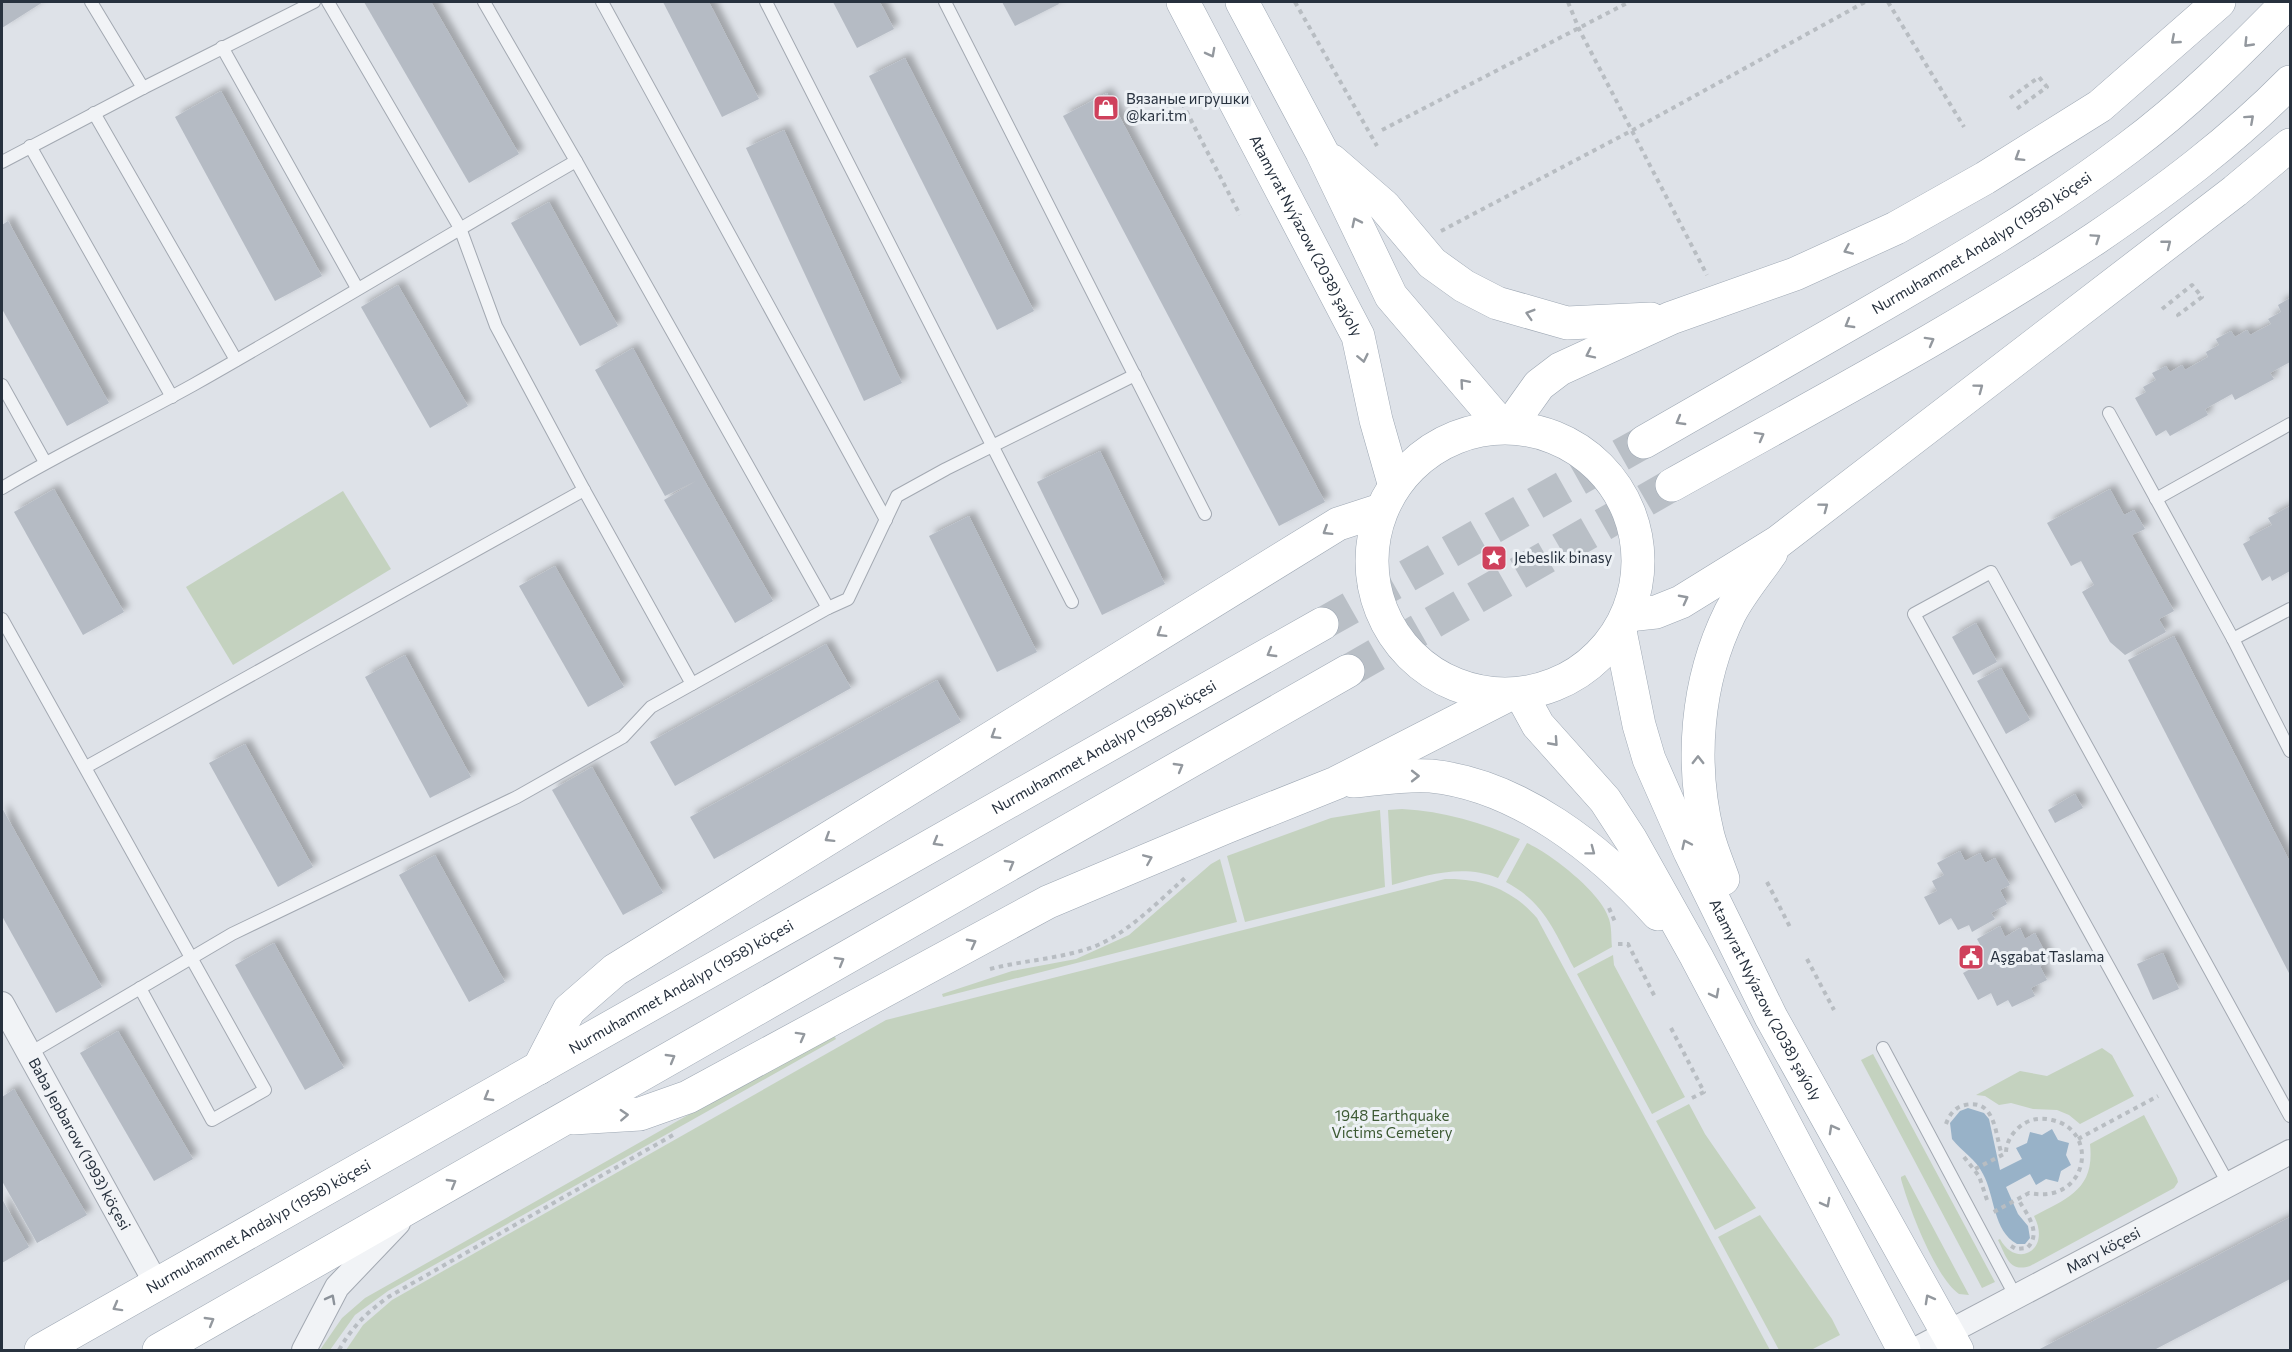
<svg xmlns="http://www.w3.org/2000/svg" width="2292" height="1352" font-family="Commissioner,sans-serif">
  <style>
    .green { fill: #c4d2bf }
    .water { fill: #98b2c8 }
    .building { fill: #b5bbc4; filter: url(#shadow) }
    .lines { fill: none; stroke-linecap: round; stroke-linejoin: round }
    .primary-tunnel { stroke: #b9bfc6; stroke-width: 33; stroke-dasharray: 33 16; stroke-linecap: butt }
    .service-casing { stroke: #a3a9b2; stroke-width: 14 }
    .minor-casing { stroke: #a3a9b2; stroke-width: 26 }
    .primary-casing { stroke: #9da7b3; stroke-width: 34 }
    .path { stroke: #b8bdc2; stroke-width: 4; stroke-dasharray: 4.5 4.5; stroke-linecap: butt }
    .service { stroke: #f1f3f6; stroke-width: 12 }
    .minor { stroke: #f1f3f6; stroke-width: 24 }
    .primary { stroke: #fff; stroke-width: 33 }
    .oneway { stroke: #93989e }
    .oneway2 { stroke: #8c929a }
    .labels { text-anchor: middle; stroke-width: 6; stroke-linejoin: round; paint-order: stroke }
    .poi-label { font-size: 15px; fill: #27313e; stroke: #edf1f5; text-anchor: start }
    .street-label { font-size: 15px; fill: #27313e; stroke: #edf1f5 }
    .park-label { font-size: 15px; fill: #3d5a34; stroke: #edf1f5 }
  </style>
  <defs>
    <filter id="shadow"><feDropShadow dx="5.5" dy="-5.5" stdDeviation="3" flood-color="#0004"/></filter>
  </defs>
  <rect width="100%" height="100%" fill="#dee2e8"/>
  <g class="green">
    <path d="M343,491L391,569L233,665L186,587Z"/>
    <path d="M1402,809C1444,811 1482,823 1520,839L1498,878C1462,864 1428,875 1392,885L1388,810Z"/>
    <path d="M1380,810L1385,887L1245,922L1227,856L1331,818Z"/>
    <path d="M1527,843C1551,854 1602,893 1609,919C1612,928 1611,939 1612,947L1574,968C1554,931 1545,903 1506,882Z"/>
    <path d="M1220,859L1237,922L943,997L942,994L1012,971L1076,959L1129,935L1211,864Z"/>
    <path d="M1445,879C1482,878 1513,890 1537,918L1770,1350H346L363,1325L392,1300L886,1020Z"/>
    <path d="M1613,955L1614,965L1685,1097L1652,1114L1577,974Z"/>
    <path d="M833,1033L836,1039L388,1291L355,1315L330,1350H320L342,1318L365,1298Z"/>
    <path d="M2102,1048L2112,1055L2134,1096L2080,1124L2069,1115L2057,1110L2033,1109L2011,1103L1999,1105L1985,1096L1976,1095L2020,1071L2047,1076Z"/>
    <path d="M1873,1054L1995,1282L1982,1288L1861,1060Z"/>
    <path d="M1689,1104L1705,1134L1756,1208L1715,1230L1656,1121Z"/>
    <path d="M2144,1115L2177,1178L2178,1182L2174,1188L2030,1266C2009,1273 2006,1256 1998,1240L2000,1239C2016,1269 2052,1251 2034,1216C2068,1198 2095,1189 2090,1144Z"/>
    <path d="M1905,1175L1969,1295L1959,1294C1935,1277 1909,1208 1901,1179V1177Z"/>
    <path d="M1760,1215L1832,1319L1840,1335L1811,1350H1779L1718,1237Z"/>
  </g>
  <path class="water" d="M1968,1108L1984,1113L1989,1119L2000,1170L2022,1159L2016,1148L2027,1143L2030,1132L2042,1135L2052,1129L2058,1140L2069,1143L2066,1155L2071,1165L2061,1171L2058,1182L2046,1179L2036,1185L2030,1174L2006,1187L2018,1214L2028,1226L2030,1238L2025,1244H2017C1993,1231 1995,1196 1983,1174C1976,1159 1962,1152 1952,1139L1950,1123L1960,1111Z"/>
  <g class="building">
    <path d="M2,2H43L2,28Z"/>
    <path d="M364,2H431L519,154L469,183Z"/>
    <path d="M663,2H709L759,99L722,117Z"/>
    <path d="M833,2H880L894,29L857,48Z"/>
    <path d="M1002,2H1058L1059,4L1015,26Z"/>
    <path d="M905,58L1034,311L997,330L869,76Z"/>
    <path d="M221,91L322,276L275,301L175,117Z"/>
    <path d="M1107,93L1325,502L1279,526L1063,116Z"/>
    <path d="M784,130L902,383L864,401L746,148Z"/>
    <path d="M549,202L618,326L580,346L511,223Z"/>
    <path d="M8,221L109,403L67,426L2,309V225Z"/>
    <path d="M398,285L468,406L430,428L361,307Z"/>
    <path d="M2290,298V362L2270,373L2274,379L2235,400L2232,394L2205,409L2208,415L2170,436L2166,430L2156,436L2135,398L2146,392L2143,387L2156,380L2152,373L2166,366L2170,372L2182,365L2185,370L2208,357L2206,352L2219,345L2216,339L2231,331L2235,337L2247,330L2250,335L2271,324L2268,319L2281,312L2278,305Z"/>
    <path d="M633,348L703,478L773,601L735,623L664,500L696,481L665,496L595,370Z"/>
    <path d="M1100,451L1165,584L1102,615L1037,482Z"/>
    <path d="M54,489L124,612L83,635L14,512Z"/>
    <path d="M2110,489L2124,515L2134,510L2145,529L2132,535L2174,611L2159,619L2166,632L2125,655L2110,642L2082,592L2094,585L2081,561L2071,566L2047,523Z"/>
    <path d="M2290,506V571L2272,581L2270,576L2262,581L2243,544L2250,540L2249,537L2272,525L2268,518Z"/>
    <path d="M969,516L1037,652L997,672L929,536Z"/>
    <path d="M555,566L624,687L588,707L519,586Z"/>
    <path d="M1976,623L1997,662L1973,675L1952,637Z"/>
    <path d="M2174,636L2290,862V975L2128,660Z"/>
    <path d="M826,644L851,688L675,786L650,742Z"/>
    <path d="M405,655L471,777L430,798L365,677Z"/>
    <path d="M2001,668L2030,720L2006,734L1977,681Z"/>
    <path d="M937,680L961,722L714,859L690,817Z"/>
    <path d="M245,744L313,867L278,887L209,763Z"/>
    <path d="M592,767L663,893L623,915L552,790Z"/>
    <path d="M2075,794L2083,808L2055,823L2048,810Z"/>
    <path d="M2,808L102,987L56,1013L2,916Z"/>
    <path d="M1960,851L1965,861L1980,853L1985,863L1995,858L2010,885L2000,890L2007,904L1991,913L1995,919L1972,932L1969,925L1958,930L1951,918L1939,925L1924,897L1937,891L1932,881L1944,875L1937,863Z"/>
    <path d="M435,855L505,982L469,1002L399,875Z"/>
    <path d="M2000,926L2005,937L2020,928L2025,939L2035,933L2049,960L2040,966L2047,980L2031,988L2035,996L2012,1007L2008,1000L1997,1006L1991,993L1978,1000L1963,973L1976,966L1971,957L1983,950L1977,939Z"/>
    <path d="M274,943L344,1068L305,1090L235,965Z"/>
    <path d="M2163,953L2179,989L2153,1000L2137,964Z"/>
    <path d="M118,1031L193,1159L154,1181L80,1053Z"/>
    <path d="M14,1089L87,1215L37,1243L2,1181V1097Z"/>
    <path d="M2,1199L29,1247L2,1263Z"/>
    <path d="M2290,1217V1279L2154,1350H2038Z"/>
  </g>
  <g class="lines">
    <g class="primary-tunnel">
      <path d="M1322,624L1644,442"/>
      <path d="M1348,671L1672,485"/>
    </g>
    <g class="service-casing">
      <g id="service">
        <path d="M91,2L143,88"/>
        <path d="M328,2L460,228L496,326L584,490L692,684"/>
        <path d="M602,2L886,520"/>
        <path d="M766,2L1072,602"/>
        <path d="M945,2L1205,514"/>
        <path d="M222,47L357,288"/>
        <path d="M94,113L236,360"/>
        <path d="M30,146L172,397"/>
        <path d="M576,161L828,608"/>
        <path d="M2,162L143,88L314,2"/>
        <path d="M2,385L45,462"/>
        <path d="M2109,413L2233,639L2290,751"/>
        <path d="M2,488C64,451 130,420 193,385C322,312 448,235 576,161L484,2"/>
        <path d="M2156,499L2290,424"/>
        <path d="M2,619L265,1090L212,1120L140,988"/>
        <path d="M2233,639L2290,609"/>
        <path d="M86,767L584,490"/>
        <path d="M1883,1048L2016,1297"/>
        <path d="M30,1053L232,934L517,797L623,737L651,707L828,608L848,599L897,496L946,469L1135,375"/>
        <path d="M2229,1185L1914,614L1991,572L2290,1116"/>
      </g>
    </g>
    <g class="minor-casing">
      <g id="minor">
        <path id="s1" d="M2,1004L157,1285"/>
        <path d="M304,1350L337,1287L398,1223"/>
        <path id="s2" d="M1915,1350L2290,1152"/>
      </g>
    </g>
    <g class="primary-casing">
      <g id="primary">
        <path id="s3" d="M1183,2L1358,336L1376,420L1394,483"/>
        <path d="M1242,2L1322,152L1391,296L1503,427"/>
        <path d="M1332,161L1384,206L1432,263L1464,286L1497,303L1567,323L1651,319"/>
        <path d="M1509,427L1539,385L1560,369L1671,318L1795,274L1896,228L1985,178L2100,106L2219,2"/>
        <circle cx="1505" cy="561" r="133"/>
        <path id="s4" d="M1644,442C1716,401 1788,359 1860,318C1952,265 2043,212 2128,148C2186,105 2238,53 2288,2"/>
        <path d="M1672,485C1815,405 1960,329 2096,238C2165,191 2232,141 2290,82"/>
        <path d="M1628,615L1656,612L1681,602L1778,542L2235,191L2290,145"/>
        <path id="s5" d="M1620,631L1639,725L1649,759L1690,852L1771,1017L1957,1350"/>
        <path d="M1521,694L1538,725L1605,800L1631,840L1696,956L1904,1350"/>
        <path d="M1353,781C1378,779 1405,774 1431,776C1519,785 1601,850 1658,914"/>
        <path d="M1723,879C1718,865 1712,851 1708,836C1690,763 1696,682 1730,613C1741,592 1758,572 1771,553"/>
        <path d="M539,1068L569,1010L615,970L1338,524L1381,510"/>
        <path d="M573,1118L640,1114L688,1097L1048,902L1226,827L1336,783L1508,695"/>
        <path id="s6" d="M41,1350L1322,624"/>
        <path d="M159,1350L1348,671"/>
      </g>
    </g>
    <g class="path">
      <path d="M1295,2L1377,146"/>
      <path d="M1568,2L1579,29L1707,275"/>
      <path d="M1888,2L1964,127"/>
      <path d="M1178,95L1240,215"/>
      <path d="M2010,98L2039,77L2047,87L2015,110"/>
      <path d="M1382,130L1629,2"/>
      <path d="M1441,231L1631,131L1865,2"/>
      <path d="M2162,309L2192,285L2202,297L2178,315L2182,319"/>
      <path d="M1767,882L1790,927"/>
      <path d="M1609,908L1616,924"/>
      <path d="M1618,944H1628L1655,997"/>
      <path d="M1807,959L1834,1010"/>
      <path d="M990,969C1021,961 1054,959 1084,950C1123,939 1155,904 1185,878"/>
      <path d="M1671,1028L1704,1092L1692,1098"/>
      <path d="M1946,1124C1949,1115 1955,1107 1965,1105C1996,1098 1995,1135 2002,1155"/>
      <path d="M2078,1139L2158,1096"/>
      <path d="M1964,1157L1979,1176L1988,1203"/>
      <path d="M1975,1169L2006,1153C2006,1140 2015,1129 2025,1123C2034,1118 2043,1118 2052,1120C2100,1130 2089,1205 2029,1193L1990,1214"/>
      <path d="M2011,1246L2016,1249L2027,1248C2043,1233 2026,1213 2018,1199"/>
      <path d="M339,1350C352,1327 368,1311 390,1296L673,1135"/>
    </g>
    <use href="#service" class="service"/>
    <use href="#minor" class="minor"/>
    <use href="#primary" class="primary"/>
  </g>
  <defs><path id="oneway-chevron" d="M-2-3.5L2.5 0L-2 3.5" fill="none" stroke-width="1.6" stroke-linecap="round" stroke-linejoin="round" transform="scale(1.5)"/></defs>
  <g class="oneway">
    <use href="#oneway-chevron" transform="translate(2175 40) rotate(139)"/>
    <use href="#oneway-chevron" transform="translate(2248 43) rotate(134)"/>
    <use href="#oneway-chevron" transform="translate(1211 53) rotate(62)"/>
    <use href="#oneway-chevron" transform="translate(2250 119) rotate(-42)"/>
    <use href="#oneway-chevron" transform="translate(2019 157) rotate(148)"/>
    <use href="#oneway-chevron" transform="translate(1356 222) rotate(-116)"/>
    <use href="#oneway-chevron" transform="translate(2096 238) rotate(-34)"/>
    <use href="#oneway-chevron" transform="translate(2167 244) rotate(-38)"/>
    <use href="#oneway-chevron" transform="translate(1848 250) rotate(156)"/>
    <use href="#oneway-chevron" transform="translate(1530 314) rotate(-163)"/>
    <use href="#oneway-chevron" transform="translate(1849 324) rotate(150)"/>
    <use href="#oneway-chevron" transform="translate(1930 341) rotate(-29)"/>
    <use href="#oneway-chevron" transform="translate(1590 354) rotate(154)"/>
    <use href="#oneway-chevron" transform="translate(1363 358) rotate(78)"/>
    <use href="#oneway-chevron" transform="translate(1464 383) rotate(-131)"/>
    <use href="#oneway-chevron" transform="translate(1979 388) rotate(-37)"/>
    <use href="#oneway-chevron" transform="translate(1680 421) rotate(150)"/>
    <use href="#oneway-chevron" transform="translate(1760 436) rotate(-29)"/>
    <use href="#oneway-chevron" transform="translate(1824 507) rotate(-37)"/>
    <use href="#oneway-chevron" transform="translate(1327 531) rotate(148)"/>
    <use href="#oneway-chevron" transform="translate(1684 599) rotate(-28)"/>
    <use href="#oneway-chevron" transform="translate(1161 633) rotate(148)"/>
    <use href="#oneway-chevron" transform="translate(1271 653) rotate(150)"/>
    <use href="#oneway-chevron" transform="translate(995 735) rotate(148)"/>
    <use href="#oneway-chevron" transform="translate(1554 742) rotate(48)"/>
    <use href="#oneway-chevron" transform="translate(1698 760) rotate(-90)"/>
    <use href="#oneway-chevron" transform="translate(1179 767) rotate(-30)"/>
    <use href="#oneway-chevron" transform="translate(1415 776)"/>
    <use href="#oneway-chevron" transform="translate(829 838) rotate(148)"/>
    <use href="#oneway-chevron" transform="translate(937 842) rotate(150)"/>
    <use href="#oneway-chevron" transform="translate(1686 844) rotate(-115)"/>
    <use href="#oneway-chevron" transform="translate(1591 851) rotate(37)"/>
    <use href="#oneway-chevron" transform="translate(1148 859) rotate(-23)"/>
    <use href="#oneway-chevron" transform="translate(1010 864) rotate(-30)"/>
    <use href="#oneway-chevron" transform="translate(972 943) rotate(-28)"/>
    <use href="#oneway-chevron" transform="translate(840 961) rotate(-30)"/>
    <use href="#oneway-chevron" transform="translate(1715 994) rotate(62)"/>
    <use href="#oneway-chevron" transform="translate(801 1036) rotate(-29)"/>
    <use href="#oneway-chevron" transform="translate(671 1058) rotate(-30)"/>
    <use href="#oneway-chevron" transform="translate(488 1097) rotate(150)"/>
    <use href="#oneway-chevron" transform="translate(624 1115) rotate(-3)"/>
    <use href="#oneway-chevron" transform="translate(1833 1129) rotate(-119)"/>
    <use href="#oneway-chevron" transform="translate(452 1183) rotate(-30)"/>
    <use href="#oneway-chevron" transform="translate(1826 1203) rotate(62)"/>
    <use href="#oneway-chevron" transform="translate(1929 1299) rotate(-119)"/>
    <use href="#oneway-chevron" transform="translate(117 1307) rotate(151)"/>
    <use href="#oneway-chevron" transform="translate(210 1321) rotate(-30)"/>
  </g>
  <use class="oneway2" href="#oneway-chevron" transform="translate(331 1299) rotate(-62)"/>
  <defs>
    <g id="shop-square" transform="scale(1.35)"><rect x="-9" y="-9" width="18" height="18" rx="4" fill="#cf415c" stroke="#edf1f5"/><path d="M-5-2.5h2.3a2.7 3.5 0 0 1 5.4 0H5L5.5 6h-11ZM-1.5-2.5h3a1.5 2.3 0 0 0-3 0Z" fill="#fff"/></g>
    <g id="sight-square" transform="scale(1.35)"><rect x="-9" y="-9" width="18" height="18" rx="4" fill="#cf415c" stroke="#edf1f5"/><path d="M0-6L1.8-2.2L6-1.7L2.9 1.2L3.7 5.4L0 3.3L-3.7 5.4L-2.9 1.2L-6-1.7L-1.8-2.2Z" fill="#fff"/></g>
    <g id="civic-square" transform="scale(1.35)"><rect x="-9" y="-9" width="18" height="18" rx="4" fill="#cf415c" stroke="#edf1f5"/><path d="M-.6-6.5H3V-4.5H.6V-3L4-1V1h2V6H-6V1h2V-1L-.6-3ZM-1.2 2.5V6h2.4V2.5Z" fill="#fff"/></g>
  </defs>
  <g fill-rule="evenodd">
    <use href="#shop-square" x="1106" y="108"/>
    <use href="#sight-square" x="1494" y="558"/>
    <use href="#civic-square" x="1971" y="957"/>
  </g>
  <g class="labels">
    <g class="poi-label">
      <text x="1126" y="104">Вязаные игрушки<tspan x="1126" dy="17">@kari.tm</tspan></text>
      <text x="1514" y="563">Jebeslik binasy</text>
      <text x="1990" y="962">Aşgabat Taslama</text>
    </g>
    <g class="street-label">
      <text dy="5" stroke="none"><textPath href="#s3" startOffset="264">Atamyrat Nyýazow (2038) şaýoly</textPath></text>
      <text dy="5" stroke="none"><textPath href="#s4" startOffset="392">Nurmuhammet Andalyp (1958) köçesi</textPath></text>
      <text dy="5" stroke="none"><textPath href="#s6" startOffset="1222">Nurmuhammet Andalyp (1958) köçesi</textPath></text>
      <text dy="5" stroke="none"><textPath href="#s6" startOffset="736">Nurmuhammet Andalyp (1958) köçesi</textPath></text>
      <text dy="5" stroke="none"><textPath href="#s5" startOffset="399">Atamyrat Nyýazow (2038) şaýoly</textPath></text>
      <text dy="5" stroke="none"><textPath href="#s1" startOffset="160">Baba Jepbarow (1993) köçesi</textPath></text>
      <text dy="5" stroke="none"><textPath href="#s6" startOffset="250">Nurmuhammet Andalyp (1958) köçesi</textPath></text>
      <text dy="5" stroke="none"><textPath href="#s2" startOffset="213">Mary köçesi</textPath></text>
    </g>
    <g class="park-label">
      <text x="1392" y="1121">1948 Earthquake<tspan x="1392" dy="17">Victims Cemetery</tspan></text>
    </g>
  </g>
  <rect width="2292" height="1352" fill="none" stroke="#27313e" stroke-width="6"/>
</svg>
